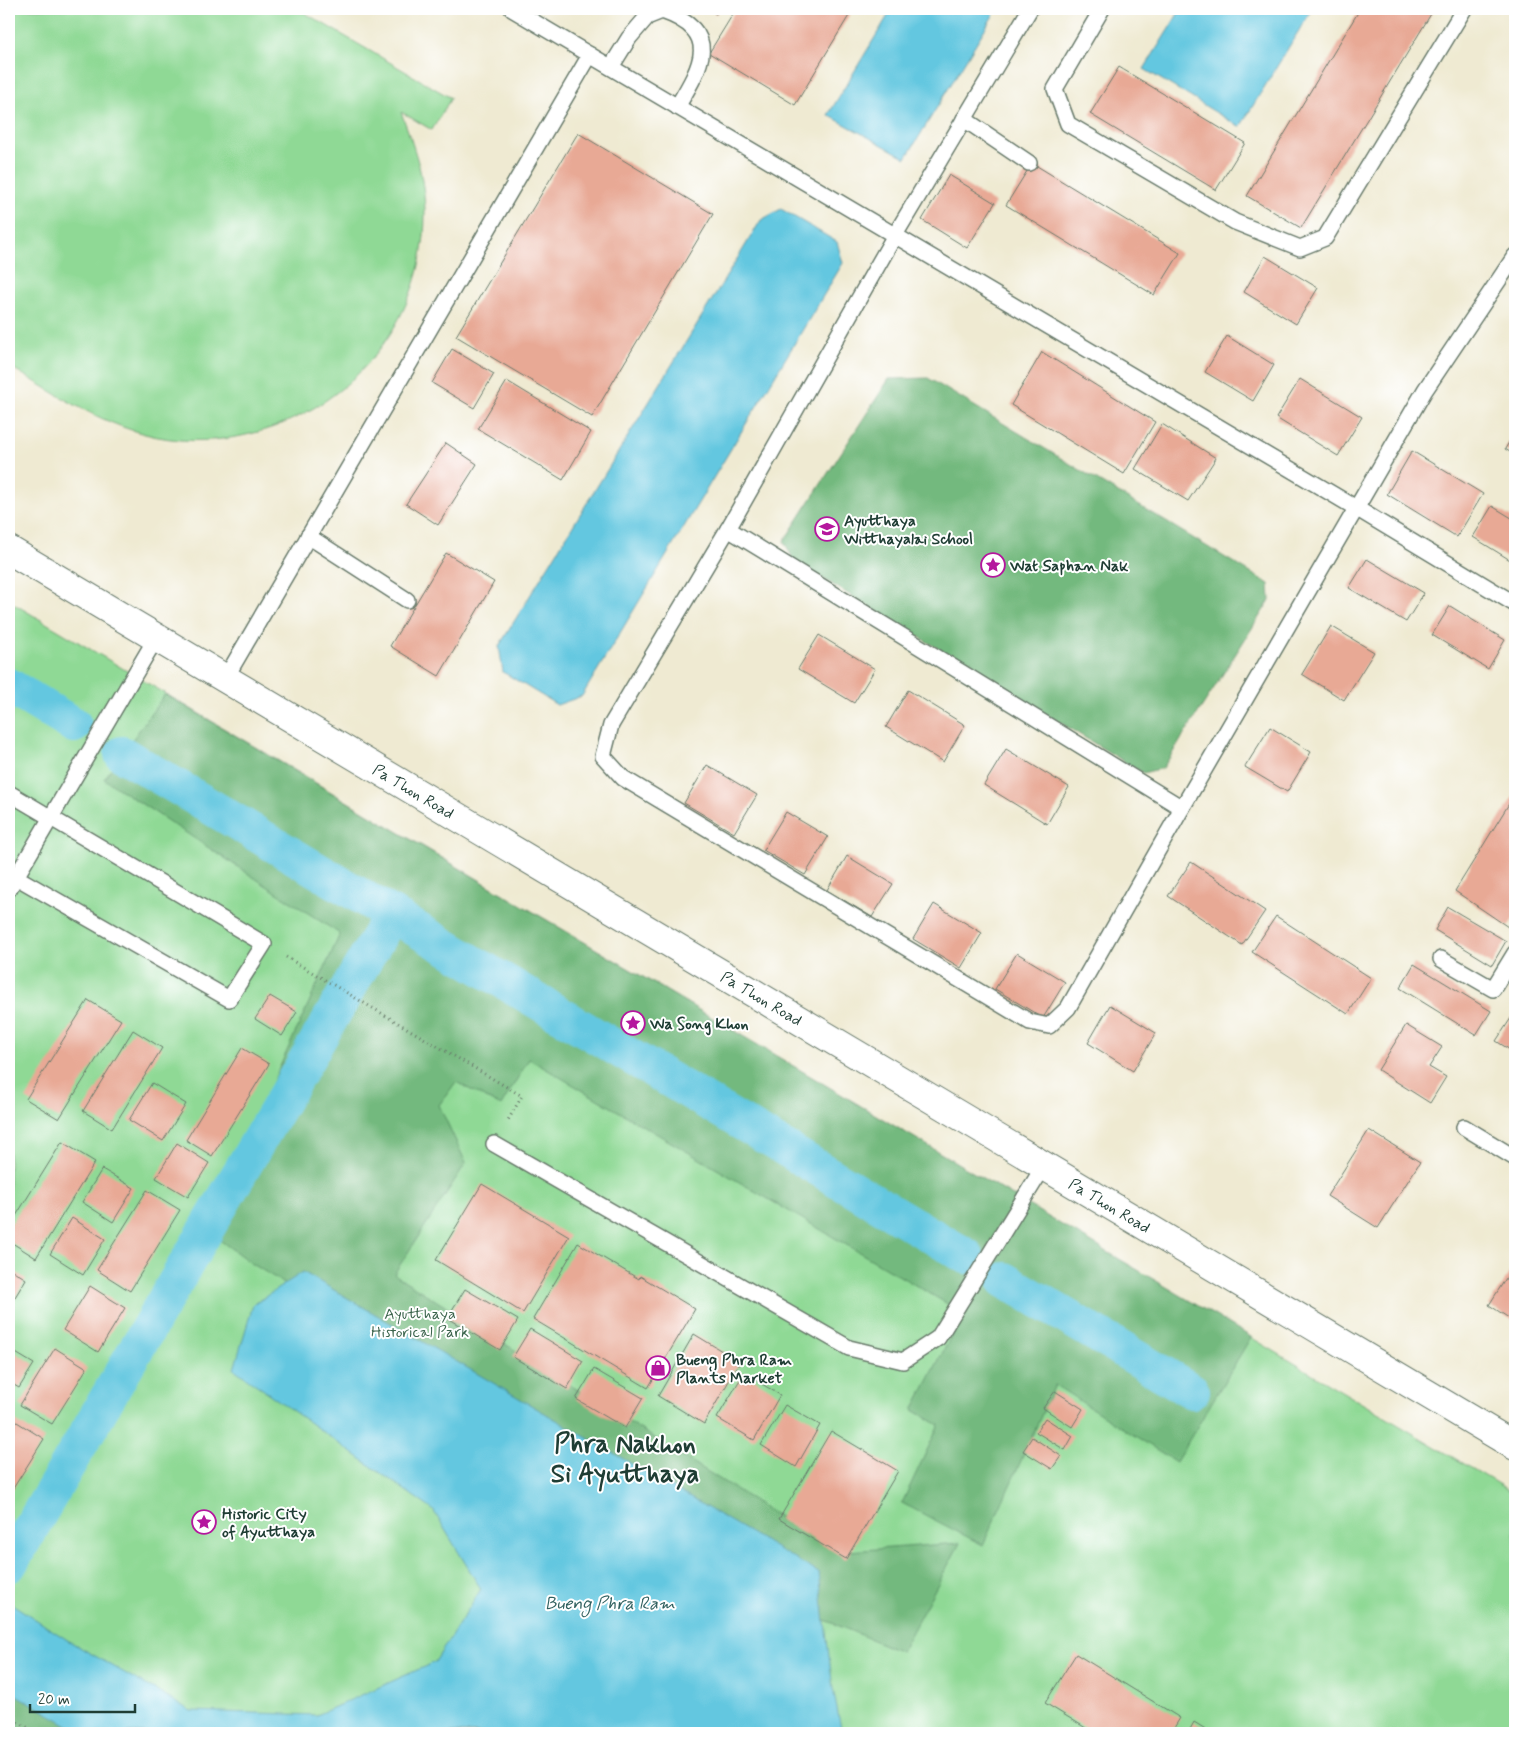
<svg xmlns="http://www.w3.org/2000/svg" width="1524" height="1742" font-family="Mynerve,sans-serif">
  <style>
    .green { fill: #8fd995; stroke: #578b64 }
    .forest { fill: #73b97e; stroke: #497b59 }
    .water { fill: #63c7e0; stroke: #41828a }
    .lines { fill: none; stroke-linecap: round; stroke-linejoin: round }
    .canal { stroke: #63c7e0; stroke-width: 36 }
    .building { fill: #e8a995 }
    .lane-casing { stroke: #687a6b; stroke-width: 18 }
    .secondary-casing { stroke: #687a6b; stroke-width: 30 }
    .path { stroke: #687a6b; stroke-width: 3; stroke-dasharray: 1 4; stroke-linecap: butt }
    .lane { stroke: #fff; stroke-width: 15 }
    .secondary { stroke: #fff; stroke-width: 28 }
    .labels { text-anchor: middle; stroke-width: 4; stroke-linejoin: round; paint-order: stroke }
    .poi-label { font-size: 16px; font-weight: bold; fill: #1f3d34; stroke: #fff; text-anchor: start }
    .street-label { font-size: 16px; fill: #1f3d34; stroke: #fff }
    .park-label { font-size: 16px; fill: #3b644c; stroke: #fff }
    .water-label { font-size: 18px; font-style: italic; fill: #30605f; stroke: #fff }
    .town-label { font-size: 26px; font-weight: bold; fill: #1f3d34; stroke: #fff }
  </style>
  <rect width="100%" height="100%" fill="#fff"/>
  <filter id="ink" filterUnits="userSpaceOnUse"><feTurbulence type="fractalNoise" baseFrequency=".02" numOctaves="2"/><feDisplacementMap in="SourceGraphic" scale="10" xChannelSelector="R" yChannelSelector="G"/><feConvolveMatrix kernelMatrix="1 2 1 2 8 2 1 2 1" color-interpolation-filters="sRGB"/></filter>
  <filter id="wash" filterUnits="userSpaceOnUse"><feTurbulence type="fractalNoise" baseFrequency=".0096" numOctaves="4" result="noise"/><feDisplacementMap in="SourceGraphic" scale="20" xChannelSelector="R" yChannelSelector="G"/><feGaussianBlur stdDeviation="1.12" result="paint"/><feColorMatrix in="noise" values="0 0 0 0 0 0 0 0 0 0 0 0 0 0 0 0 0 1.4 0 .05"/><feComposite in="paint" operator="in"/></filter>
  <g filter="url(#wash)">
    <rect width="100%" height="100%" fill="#efead2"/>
    <g class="green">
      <path d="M9,9H298L451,98L432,130L401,112C414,147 425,176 425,214C425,346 311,449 180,440C116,435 63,398 9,366Z"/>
      <path d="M9,601L1515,1494V1733H9Z"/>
    </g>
    <g class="forest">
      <path d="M928,378L1269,584L1270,600L1163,768L1143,773L794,561L784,541L889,379Z"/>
      <path d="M165,694L1251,1337L1176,1462L1055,1385L983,1545L902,1503L939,1425L913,1410L963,1313L529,1059L501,1106L456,1082L439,1105L466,1163L394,1274L835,1552L960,1543L901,1652L825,1620L251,1263L206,1230L340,934L104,779Z"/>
      <path d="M9,1637L199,1733H9Z"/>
    </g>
    <g class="water">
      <path d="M892,9H997L906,158L828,115Z"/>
      <path d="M1181,9H1312L1240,127L1144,69Z"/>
      <path d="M781,209L837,242L843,263L582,696L557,705L503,672L499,646L761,220Z"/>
      <path d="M303,1272L819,1573L833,1689L842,1733H82L9,1691V1602L69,1641L191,1711L317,1715L435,1662L481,1589L433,1510L234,1369L253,1305Z"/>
    </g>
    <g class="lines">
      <g class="canal">
        <path d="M9,686L74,725"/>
        <path d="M122,754L966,1256"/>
        <path d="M1005,1280L1192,1391"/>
        <path d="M9,1565L392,914"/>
      </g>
    </g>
    <g id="blocks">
      <g class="building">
        <path d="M707,9H720L716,14Z"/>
        <path d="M736,9H853L795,105L709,53Z"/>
        <path d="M1360,9H1434L1301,228L1247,196Z"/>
        <path d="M1119,67L1245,143L1216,190L1090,114Z"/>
        <path d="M578,133L713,214L592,417L456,336Z"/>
        <path d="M1032,163L1180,253L1154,295L1006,205Z"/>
        <path d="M949,175L995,203L967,248L922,220Z"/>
        <path d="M1265,256L1318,288L1296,324L1244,292Z"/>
        <path d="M1227,336L1274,365L1253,401L1205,372Z"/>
        <path d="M452,349L494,374L474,408L432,383Z"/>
        <path d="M1042,352L1155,422L1124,474L1011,405Z"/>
        <path d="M1300,379L1362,417L1338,456L1276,418Z"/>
        <path d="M507,381L591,432L563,480L478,429Z"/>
        <path d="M1162,424L1216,458L1188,501L1135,469Z"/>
        <path d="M1515,432V455L1505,449Z"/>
        <path d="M446,443L477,464L438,525L406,504Z"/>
        <path d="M1412,451L1483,494L1457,537L1387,494Z"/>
        <path d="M1492,506L1515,520V563L1473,537Z"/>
        <path d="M446,553L494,582L439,676L390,646Z"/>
        <path d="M1367,559L1424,593L1406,622L1349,588Z"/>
        <path d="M1450,606L1505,640L1488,669L1432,635Z"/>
        <path d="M1331,626L1374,652L1344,700L1302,674Z"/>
        <path d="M819,635L875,669L854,703L798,669Z"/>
        <path d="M908,690L965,725L943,762L886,727Z"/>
        <path d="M1270,727L1311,752L1287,792L1245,767Z"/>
        <path d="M1006,749L1069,787L1047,824L984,785Z"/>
        <path d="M707,765L757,795L734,833L684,803Z"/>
        <path d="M1515,794V916L1508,927L1455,891Z"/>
        <path d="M786,812L828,837L805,875L763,850Z"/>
        <path d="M847,856L893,884L872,917L827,890Z"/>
        <path d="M1191,862L1265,911L1242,945L1168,896Z"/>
        <path d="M934,904L982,933L961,968L913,939Z"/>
        <path d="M1448,907L1506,941L1492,965L1435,930Z"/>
        <path d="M1276,916L1371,978L1348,1014L1252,952Z"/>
        <path d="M1017,953L1065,982L1043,1018L995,989Z"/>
        <path d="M1414,964L1491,1011L1476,1035L1400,988Z"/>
        <path d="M270,996L297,1012L282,1036L255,1019Z"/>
        <path d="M88,1000L121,1020L59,1119L26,1099Z"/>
        <path d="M1110,1005L1156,1033L1133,1071L1088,1043Z"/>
        <path d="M1515,1012V1053L1496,1041Z"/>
        <path d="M1406,1025L1442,1047L1429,1067L1446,1077L1430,1103L1378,1070Z"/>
        <path d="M133,1030L162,1048L112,1129L83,1111Z"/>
        <path d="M242,1048L269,1064L212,1156L186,1140Z"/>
        <path d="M152,1083L186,1104L163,1141L129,1120Z"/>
        <path d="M1369,1130L1420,1162L1378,1228L1327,1196Z"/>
        <path d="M62,1142L95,1162L36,1258L9,1241V1227Z"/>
        <path d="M177,1143L209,1163L188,1197L156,1178Z"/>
        <path d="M102,1169L134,1188L113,1222L82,1202Z"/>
        <path d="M482,1184L569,1236L523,1313L436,1260Z"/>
        <path d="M147,1190L180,1210L130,1291L97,1270Z"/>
        <path d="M72,1218L105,1239L83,1275L50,1254Z"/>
        <path d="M578,1243L639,1279L640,1276L695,1309L648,1388L533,1319Z"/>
        <path d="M1515,1264V1322L1489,1305Z"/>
        <path d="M9,1268L26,1279L9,1307Z"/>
        <path d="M90,1286L125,1308L98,1352L63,1330Z"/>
        <path d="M465,1289L518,1320L500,1350L447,1318Z"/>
        <path d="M530,1329L583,1361L567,1389L513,1357Z"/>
        <path d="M694,1334L740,1362L704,1424L658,1396Z"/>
        <path d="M55,1348L87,1368L52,1424L20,1405Z"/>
        <path d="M9,1349L34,1364L19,1388L9,1382Z"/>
        <path d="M594,1369L643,1398L625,1428L576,1399Z"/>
        <path d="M744,1373L780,1395L754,1440L717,1418Z"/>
        <path d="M1055,1391L1083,1409L1072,1427L1043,1408Z"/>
        <path d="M785,1405L820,1425L796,1467L761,1445Z"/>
        <path d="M9,1417L44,1439L9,1495Z"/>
        <path d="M1045,1418L1073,1436L1065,1450L1036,1432Z"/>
        <path d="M831,1431L898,1471L846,1559L779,1519Z"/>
        <path d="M1032,1437L1061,1456L1052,1469L1023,1451Z"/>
        <path d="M1076,1654L1180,1718L1171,1733H1094L1045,1703Z"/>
        <path d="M1194,1722L1212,1733H1188Z"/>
      </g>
    </g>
  </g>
  <g filter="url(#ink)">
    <use href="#blocks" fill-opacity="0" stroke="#687a6b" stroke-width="1"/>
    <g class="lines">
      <g class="lane-casing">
        <g id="lane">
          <path d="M512,9L1356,508L1515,604"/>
          <path d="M1030,9L895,235L728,529L611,725L603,756L623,778L1030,1022L1049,1026L1068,1008L1182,808L1425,390L1515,256"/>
          <path d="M1102,9L1055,89L1068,124L1235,222L1300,248L1325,238L1464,9"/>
          <path d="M611,67L629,38L647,17L662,11C722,32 702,65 677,107"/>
          <path d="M964,119L1029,163"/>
          <path d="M728,529L1182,808"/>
          <path d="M308,536L407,600"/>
          <path d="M225,679L590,55"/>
          <path d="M9,793L264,944L229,999L9,873"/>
          <path d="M9,889L156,638"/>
          <path d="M1441,959L1493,989L1515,953"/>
          <path d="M1464,1127L1515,1158"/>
          <path d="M494,1144L849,1348L903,1361L938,1338L1044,1166"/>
        </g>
      </g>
      <g class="secondary-casing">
        <g id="secondary">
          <path id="s1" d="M9,550L1515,1446"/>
        </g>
      </g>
      <g class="path">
        <path d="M286,957L522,1096L507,1122"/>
        <path d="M9,1717L37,1733"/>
      </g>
      <use href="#lane" class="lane"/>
      <use href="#secondary" class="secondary"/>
    </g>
  </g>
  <defs>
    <g id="school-ring" transform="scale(1.25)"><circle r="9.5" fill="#fff" stroke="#b5179e" stroke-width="1.5"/><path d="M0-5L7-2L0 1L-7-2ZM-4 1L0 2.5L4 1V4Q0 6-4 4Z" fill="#b5179e"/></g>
    <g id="sight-ring" transform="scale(1.25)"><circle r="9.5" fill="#fff" stroke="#b5179e" stroke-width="1.5"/><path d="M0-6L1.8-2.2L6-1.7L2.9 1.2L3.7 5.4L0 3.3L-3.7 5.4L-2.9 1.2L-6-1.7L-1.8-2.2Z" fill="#b5179e"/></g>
    <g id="shop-ring" transform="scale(1.25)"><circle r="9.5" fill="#fff" stroke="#b5179e" stroke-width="1.5"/><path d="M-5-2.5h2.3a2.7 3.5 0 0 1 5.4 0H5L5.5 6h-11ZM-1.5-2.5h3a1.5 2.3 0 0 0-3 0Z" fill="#b5179e"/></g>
  </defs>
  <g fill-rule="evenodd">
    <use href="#school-ring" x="827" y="529"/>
    <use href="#sight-ring" x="993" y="565"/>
    <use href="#sight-ring" x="633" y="1023"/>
    <use href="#shop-ring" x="658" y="1368"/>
    <use href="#sight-ring" x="204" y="1522"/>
  </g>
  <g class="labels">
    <g class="poi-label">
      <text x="844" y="526">Ayutthaya<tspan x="844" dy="18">Witthayalai School</tspan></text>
      <text x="1010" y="571">Wat Saphan Nak</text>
      <text x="650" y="1029">Wa Song Khon</text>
      <text x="676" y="1365">Bueng Phra Ram<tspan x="676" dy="18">Plants Market</tspan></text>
      <text x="222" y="1519">Historic City<tspan x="222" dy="18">of Ayutthaya</tspan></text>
    </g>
    <g class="street-label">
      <text dy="6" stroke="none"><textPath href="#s1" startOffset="471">Pa Thon Road</textPath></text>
      <text dy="6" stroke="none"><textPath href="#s1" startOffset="876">Pa Thon Road</textPath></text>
      <text dy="6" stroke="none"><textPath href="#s1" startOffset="1281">Pa Thon Road</textPath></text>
    </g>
    <g class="park-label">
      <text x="420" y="1319">Ayutthaya<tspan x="420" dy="18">Historical Park</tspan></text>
    </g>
    <g class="water-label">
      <text x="610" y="1609">Bueng Phra Ram</text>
    </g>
    <g class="town-label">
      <text x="625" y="1452">Phra Nakhon<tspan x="625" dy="30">Si Ayutthaya</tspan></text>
    </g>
  </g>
  <rect width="1524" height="1742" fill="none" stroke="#fff" stroke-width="30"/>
  <path d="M30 1704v8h105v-8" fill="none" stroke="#1f3d34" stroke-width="2.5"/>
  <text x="38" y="1704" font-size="15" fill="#1f3d34" stroke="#ffffff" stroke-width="4" paint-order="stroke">20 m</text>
</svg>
